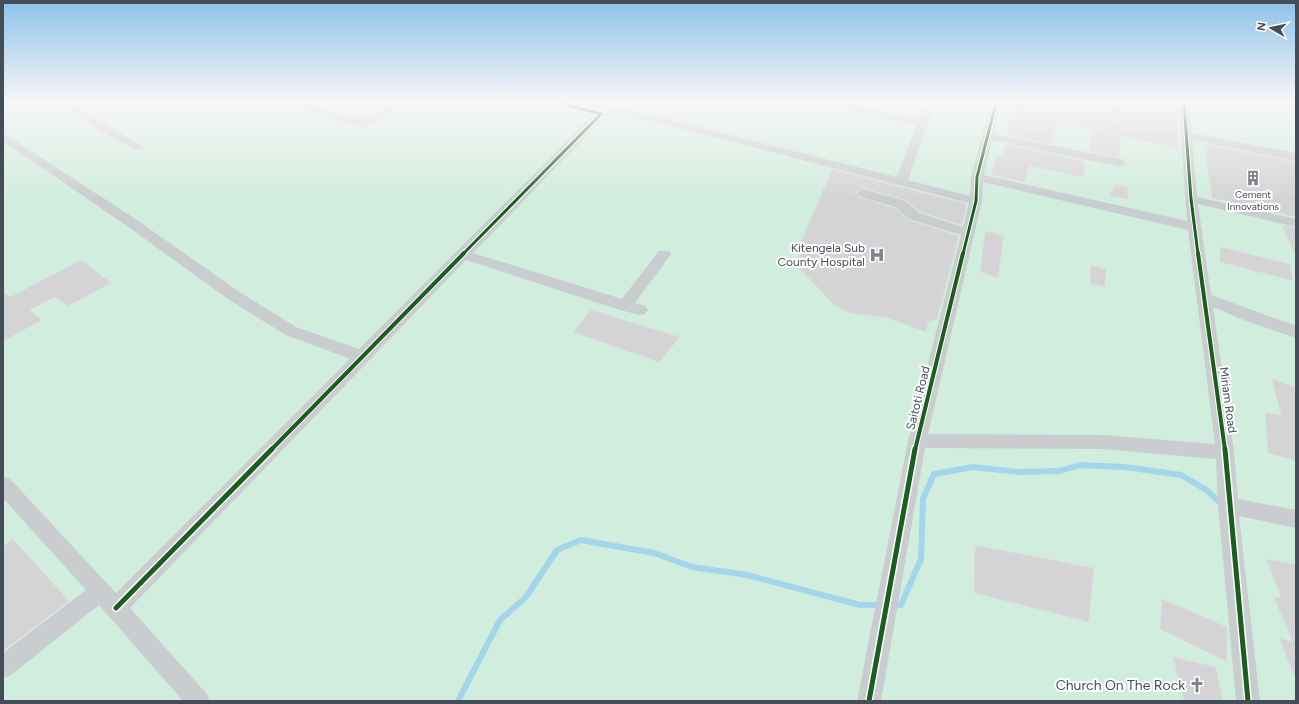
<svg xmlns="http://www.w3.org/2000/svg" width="1299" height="704" font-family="Figtree,sans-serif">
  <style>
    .green { fill: #d0eddd }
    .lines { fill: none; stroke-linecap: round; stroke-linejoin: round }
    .stream { stroke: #a4d6eb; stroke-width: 6 }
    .building { fill: #d4d4d6; stroke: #dededf }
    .minor { fill: #cacdd0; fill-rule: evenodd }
    .cycleway-far2-casing { stroke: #fff; stroke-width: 5 }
    .cycleway-far1-casing { stroke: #fff; stroke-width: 6 }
    .cycleway-casing { stroke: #fff; stroke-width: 8 }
    .cycleway-far2 { stroke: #1b5e20; stroke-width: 3 }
    .cycleway-far1 { stroke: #1b5e20; stroke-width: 4 }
    .cycleway { stroke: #1b5e20; stroke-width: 5 }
    .labels { text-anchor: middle; stroke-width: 4; stroke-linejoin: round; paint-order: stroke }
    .far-poi-label { font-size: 10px; fill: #444d58; stroke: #fff }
    .poi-label { font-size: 12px; fill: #444d58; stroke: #fff; text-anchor: end }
    .street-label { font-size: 12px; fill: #444d58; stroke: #fff }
    .near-poi-label { font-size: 14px; fill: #444d58; stroke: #fff; text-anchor: end }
  </style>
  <rect width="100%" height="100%" fill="#edecec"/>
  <rect class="green" x="3" y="103" width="1293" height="598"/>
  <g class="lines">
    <g class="stream">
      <path d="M892,605H901L921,559L923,499L934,474L973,467L1018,472L1060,471L1080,465L1125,467L1181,475L1205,489L1222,504"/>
      <path d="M458,701L500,620L526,597L557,550L581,540L654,553L692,567L747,575L860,605H882"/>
    </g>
  </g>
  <g class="building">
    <path d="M1011,103H1110L1108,132L1114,136L1122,132V103H1159L1178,106V148L1121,137L1119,157L1089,151L1092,129L1058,122L1051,144L1006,135Z"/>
    <path d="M1005,144L1085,161L1084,177L1029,166L1025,182L991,175L996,157L1003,158Z"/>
    <path d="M1204,144L1296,162V217L1212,198Z"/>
    <path d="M832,169L967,204L962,225L920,212L905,200L863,188L856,193L859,197L894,208L909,220L959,236L937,319L928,322L926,332L888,318L851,313L835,306L798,267L801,242Z"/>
    <path d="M1115,184L1128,187V199L1109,196Z"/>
    <path d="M1282,225L1296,228V257Z"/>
    <path d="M985,231L1004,236L998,278L980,272Z"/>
    <path d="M1220,247L1290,264L1293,281L1220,262Z"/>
    <path d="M81,260L111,283L68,306L55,297L30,310L42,320L3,341V291L10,297Z"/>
    <path d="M1091,265L1106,269L1105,287L1090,284Z"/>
    <path d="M591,310L680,337L659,362L573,332Z"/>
    <path d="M1272,379L1296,388V461L1268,453L1265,412L1281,415Z"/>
    <path d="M13,539L69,601L3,651V546Z"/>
    <path d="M975,545L1094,568L1089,622L974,593Z"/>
    <path d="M1266,559L1296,564V680L1279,638L1293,642L1273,596L1281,598Z"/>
    <path d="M1162,599L1227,627V662L1160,629Z"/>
    <path d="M1173,657L1216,667L1223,701H1184Z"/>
  </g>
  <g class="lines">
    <g class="minor">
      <path d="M16,103H31L30,105L3,114V107Z"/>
      <path d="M58,103H70L144,147L138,150L134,149L103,132Z"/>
      <path d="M285,103H301L364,120L395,103H407L366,127L349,124L286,105Z"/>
      <path d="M554,103H571L601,111L613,109L635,111L897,177L916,125L828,106L823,103H842L919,119L925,103H935L908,180L970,196L971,177L991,103H1001L994,134L1121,159L1127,163L1121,167L992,140L984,175L1187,221L1179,103H1189L1192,133L1296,153V161L1192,140L1197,197L1296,219V227L1198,204L1211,295L1296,326V338L1246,321L1213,307L1234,452L1238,499L1296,510V528L1239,516L1260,701H1236L1218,505L1216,459L1102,449L925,448L881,701H857L908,441L961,235L909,219L895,207L859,196L857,193L863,189L905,201L919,213L963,227L969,203L635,117L613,115L605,117L473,253L622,299L659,251H669L671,254L635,303L645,306L648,310L645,314L640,315L620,310L466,260L130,608L206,693L210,701H183L99,605L11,675L3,678V653L86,590L3,498V477L10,479L116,593L350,359L286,335L228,299L127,226L3,141V133L137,220L238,291L296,327L359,349L593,115L555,105ZM983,182L1188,230L1215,444L1102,435L928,434L982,201Z"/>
      <path d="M1111,103H1121V132L1115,135L1109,132Z"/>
    </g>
    <g class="cycleway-far2-casing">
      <g id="cycleway-far2">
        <path d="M1184,103L1191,199L1198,254"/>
        <path d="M463,254L601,114L559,103"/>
        <path d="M963,254L976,201L977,177L996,103"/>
      </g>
    </g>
    <g class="cycleway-far1-casing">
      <g id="cycleway-far1">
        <path d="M1198,253L1225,450"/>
        <path d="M271,450L464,253"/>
        <path d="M915,450L963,253"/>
      </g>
    </g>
    <g class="cycleway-casing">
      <g id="cycleway">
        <path d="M1225,449L1248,701"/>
        <path d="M116,608L272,449"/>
        <path d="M869,701L915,449"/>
      </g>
    </g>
    <use href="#cycleway-far2" class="cycleway-far2"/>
    <use href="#cycleway-far1" class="cycleway-far1"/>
    <use href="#cycleway" class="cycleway"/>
  </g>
  <linearGradient id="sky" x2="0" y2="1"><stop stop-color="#8dc2e9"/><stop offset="0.51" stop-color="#f7f6f6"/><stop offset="1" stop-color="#f7f6f6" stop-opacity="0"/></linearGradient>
  <rect width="1299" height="201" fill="url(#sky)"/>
  <defs>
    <g id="building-bare" transform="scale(1.2)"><path d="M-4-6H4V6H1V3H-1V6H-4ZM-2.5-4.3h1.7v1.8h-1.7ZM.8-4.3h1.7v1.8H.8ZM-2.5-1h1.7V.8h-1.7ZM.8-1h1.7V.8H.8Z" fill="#7f858c" stroke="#fff" stroke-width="2.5" paint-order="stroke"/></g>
    <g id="hospital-bare" transform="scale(1.2)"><path d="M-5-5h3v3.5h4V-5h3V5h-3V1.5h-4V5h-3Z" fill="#7f858c" stroke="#fff" stroke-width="2.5" paint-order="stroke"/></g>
    <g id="church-bare" transform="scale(1.2)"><path d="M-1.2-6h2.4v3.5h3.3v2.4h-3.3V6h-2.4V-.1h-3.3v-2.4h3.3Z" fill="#7f858c" stroke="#fff" stroke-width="2.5" paint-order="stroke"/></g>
  </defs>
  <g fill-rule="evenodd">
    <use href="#building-bare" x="1253" y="178"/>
    <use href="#hospital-bare" x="877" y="255"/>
    <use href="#church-bare" x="1197" y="685"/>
  </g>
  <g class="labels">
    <g class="far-poi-label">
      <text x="1253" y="198">Cement<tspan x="1253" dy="12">Innovations</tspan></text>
    </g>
    <g class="poi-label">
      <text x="865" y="252">Kitengela Sub<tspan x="865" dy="14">County Hospital</tspan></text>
    </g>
    <g class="street-label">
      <text transform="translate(918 398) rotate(-76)" y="4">Saitoti Road</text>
      <text transform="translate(1228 400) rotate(82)" y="4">Miriam Road</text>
    </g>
    <g class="near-poi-label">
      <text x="1185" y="690">Church On The Rock</text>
    </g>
  </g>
  <rect width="1299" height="704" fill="none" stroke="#444d58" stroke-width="8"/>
  <g transform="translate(1271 28) rotate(279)" stroke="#ffffff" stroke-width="3" paint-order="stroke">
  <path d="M0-3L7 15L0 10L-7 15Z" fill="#444d58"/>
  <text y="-6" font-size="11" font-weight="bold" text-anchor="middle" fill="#444d58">N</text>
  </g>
</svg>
